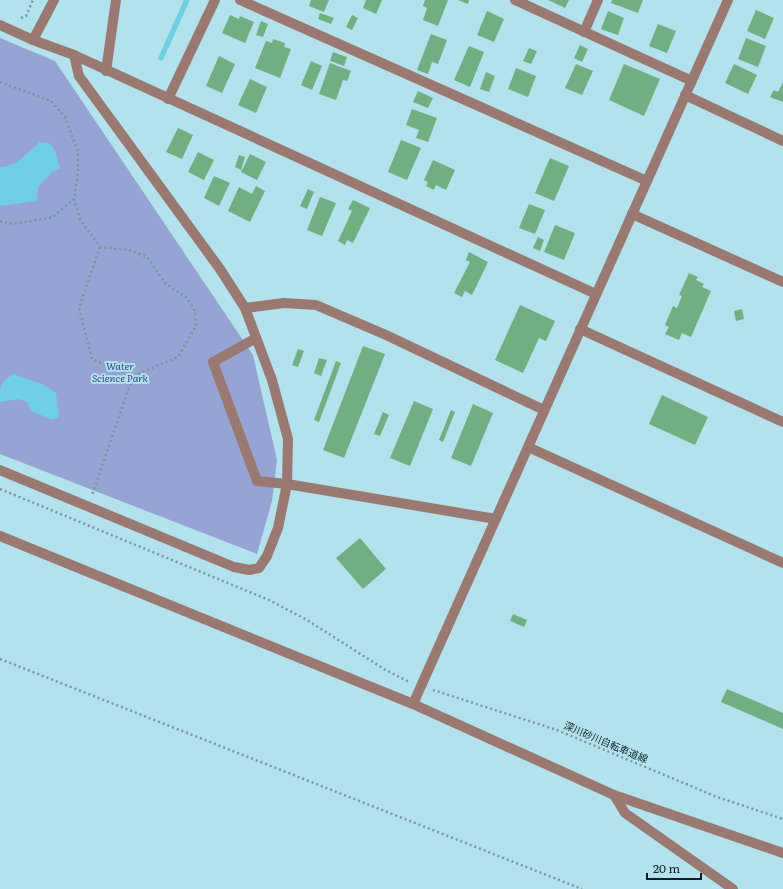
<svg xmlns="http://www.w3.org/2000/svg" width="783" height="889" font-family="Literata,'Noto Sans JP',serif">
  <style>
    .green { fill: #96a4d4 }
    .water { fill: #70cfe2 }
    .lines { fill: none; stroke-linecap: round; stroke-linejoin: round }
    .stream { stroke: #70cfe2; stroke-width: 5.5 }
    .building { fill: #70af82 }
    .path { stroke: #73989f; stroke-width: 2.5; stroke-dasharray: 2 3; stroke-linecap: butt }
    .minor { stroke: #997972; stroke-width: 10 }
    .labels { text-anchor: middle; stroke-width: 4; stroke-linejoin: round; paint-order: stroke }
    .park-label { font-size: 10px; font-style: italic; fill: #36438d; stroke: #b3e2ec }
    .street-label { font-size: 10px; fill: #0c1f22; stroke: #b3e2ec }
  </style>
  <rect width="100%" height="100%" fill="#b3e2ec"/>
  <path class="green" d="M0,38L55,61L253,355L277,460L272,501L257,554L0,454Z"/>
  <g class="water">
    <path d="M40,142L49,143L55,151L60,168L52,172L38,187L37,201L0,206V167C18,167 27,152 40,142Z"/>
    <path d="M13,374L42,384L56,393L59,416L53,420L31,411L27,402L18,399L0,402C0,386 0,383 13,374Z"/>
  </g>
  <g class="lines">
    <path class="stream" d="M161,58L187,0"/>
  </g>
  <g class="building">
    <path d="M311,0H329L324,12L309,6Z"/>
    <path d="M366,0H382L376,14L363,8Z"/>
    <path d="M425,0H448L438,26L423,20L427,8L423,6Z"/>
    <path d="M458,0H469L468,4Z"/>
    <path d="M548,0H569L565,8Z"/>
    <path d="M612,0H643L638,13L611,3Z"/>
    <path d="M756,10L774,18L765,39L747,31Z"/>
    <path d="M487,11L504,19L494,42L477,35Z"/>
    <path d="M608,11L624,18L618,35L601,29Z"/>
    <path d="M320,13L334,18L331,24L318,19Z"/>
    <path d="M230,15L239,19L240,16L254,22L245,43L222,33Z"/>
    <path d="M352,15L358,18L352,30L346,27Z"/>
    <path d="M261,21L268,24L263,37L256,35Z"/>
    <path d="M658,24L676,31L667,53L649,46Z"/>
    <path d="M431,34L447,40L438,64L432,62L428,74L417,70Z"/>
    <path d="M746,38L766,46L758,67L738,59Z"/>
    <path d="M273,39L285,43L284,47L291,49L280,78L255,68L266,41L272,43Z"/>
    <path d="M580,45L588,49L582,62L574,58Z"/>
    <path d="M469,46L484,52L470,87L454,80Z"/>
    <path d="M529,48L537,51L531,64L523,61Z"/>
    <path d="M333,52L347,57L344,66L330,61Z"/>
    <path d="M219,56L235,64L222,93L206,86Z"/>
    <path d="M311,61L322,66L312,90L301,85Z"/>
    <path d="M330,63L351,71L347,81L343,80L336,100L319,94Z"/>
    <path d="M576,64L593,71L582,95L565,88Z"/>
    <path d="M624,64L660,79L644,116L609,100Z"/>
    <path d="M734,64L757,75L748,94L725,83Z"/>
    <path d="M516,68L536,76L528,97L508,89Z"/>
    <path d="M486,72L495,76L489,92L480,89Z"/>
    <path d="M250,79L267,87L256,113L238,105Z"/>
    <path d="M783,82V102L770,97L774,90L778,92Z"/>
    <path d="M418,91L433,98L428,108L413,102Z"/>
    <path d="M412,109L437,118L428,142L416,138L419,130L406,125Z"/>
    <path d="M178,128L193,135L182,159L166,152Z"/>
    <path d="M401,140L421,148L407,180L388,172Z"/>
    <path d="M198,152L214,160L204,180L188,172Z"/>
    <path d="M250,154L266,162L257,180L241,172Z"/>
    <path d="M239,155L245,157L241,170L235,167Z"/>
    <path d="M550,158L569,166L554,201L535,193Z"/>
    <path d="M433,160L455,170L446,190L436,185L434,190L426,186L428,182L424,180Z"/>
    <path d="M214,176L230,183L219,206L204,198Z"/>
    <path d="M256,186L265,191L250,222L228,211L239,187L252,194Z"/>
    <path d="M308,189L314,192L307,209L300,206Z"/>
    <path d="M320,197L336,203L322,236L307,230Z"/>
    <path d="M353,200L370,208L353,243L347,240L345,245L338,241L352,211L348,209Z"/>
    <path d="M529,204L545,210L535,234L519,228Z"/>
    <path d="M555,225L575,233L564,260L544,252Z"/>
    <path d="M538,237L544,240L540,251L533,248Z"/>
    <path d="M469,252L488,262L472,295L465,291L462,297L454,293L470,262L466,260Z"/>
    <path d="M689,273L698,277L696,280L704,284L702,287L711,291L691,337L682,333L679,340L665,334L669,327L665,325L673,306L677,308L682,296L679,295Z"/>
    <path d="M520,305L555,321L546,341L539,338L523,373L495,360Z"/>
    <path d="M742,309L744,319L736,321L734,311Z"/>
    <path d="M363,346L385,354L344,458L323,450Z"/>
    <path d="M298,349L304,351L298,367L292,365Z"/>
    <path d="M319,358L327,360L321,376L314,373Z"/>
    <path d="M336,361L341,363L319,422L314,420Z"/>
    <path d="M662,395L708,417L695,445L649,424Z"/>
    <path d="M414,401L433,409L410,466L390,458Z"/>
    <path d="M473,404L493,413L471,466L451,458Z"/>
    <path d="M451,410L455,412L443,442L439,440Z"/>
    <path d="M383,412L389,415L380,436L374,434Z"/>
    <path d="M360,538L386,569L363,589L336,558Z"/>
    <path d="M513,614L527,620L524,627L510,621Z"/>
    <path d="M727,689L783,713V729L721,702Z"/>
  </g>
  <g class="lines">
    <g class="path">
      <path d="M21,18L26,16L33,0"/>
      <path d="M0,82L51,101L65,117L78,152V171L74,199L80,219L100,247L129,250L147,257L165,283L187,298L195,311L196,326L178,357L133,376L92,495"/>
      <path d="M0,221L14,224L53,217L74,199"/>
      <path d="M100,247L79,308L92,359L133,376"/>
      <path d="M0,489L269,600L307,620L384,669L409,682"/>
      <path d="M0,659L582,889"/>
      <path d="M433,690L557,730L717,797L783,819"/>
    </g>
    <g class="minor">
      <path d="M240,0L647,181"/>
      <path d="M515,0L692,81"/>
      <path d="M0,25L33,40L74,55L596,294"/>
      <path d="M584,32L598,0"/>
      <path d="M33,40L54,0"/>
      <path d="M106,71L116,0"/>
      <path d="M685,95L783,141"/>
      <path d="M168,99L215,0"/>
      <path d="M632,214L783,282"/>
      <path d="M245,308L284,303L316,305L386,335L544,410"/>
      <path d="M580,329L783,422"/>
      <path d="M256,338L213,362L257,481L287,484L496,519"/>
      <path d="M528,447L783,563"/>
      <path d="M0,470L234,567L249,570L259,568L267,556L278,528L287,484L288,439L272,380L245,308L220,269L79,76L74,55"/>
      <path d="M0,536L413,704L614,795L783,853"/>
      <path d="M413,704L728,0"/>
      <path d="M614,795L625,813L733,889"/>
    </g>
  </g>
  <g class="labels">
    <g class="park-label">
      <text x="120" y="370">Water<tspan x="120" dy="12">Science Park</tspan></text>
    </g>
    <g class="street-label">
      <text transform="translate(606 742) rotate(23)" y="4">深川砂川自転車道線</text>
    </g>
  </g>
  <path d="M647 873v6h54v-6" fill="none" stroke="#0c1f22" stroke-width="2"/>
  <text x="653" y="873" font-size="12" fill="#0c1f22" stroke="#b3e2ec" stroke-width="3" paint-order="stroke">20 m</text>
</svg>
